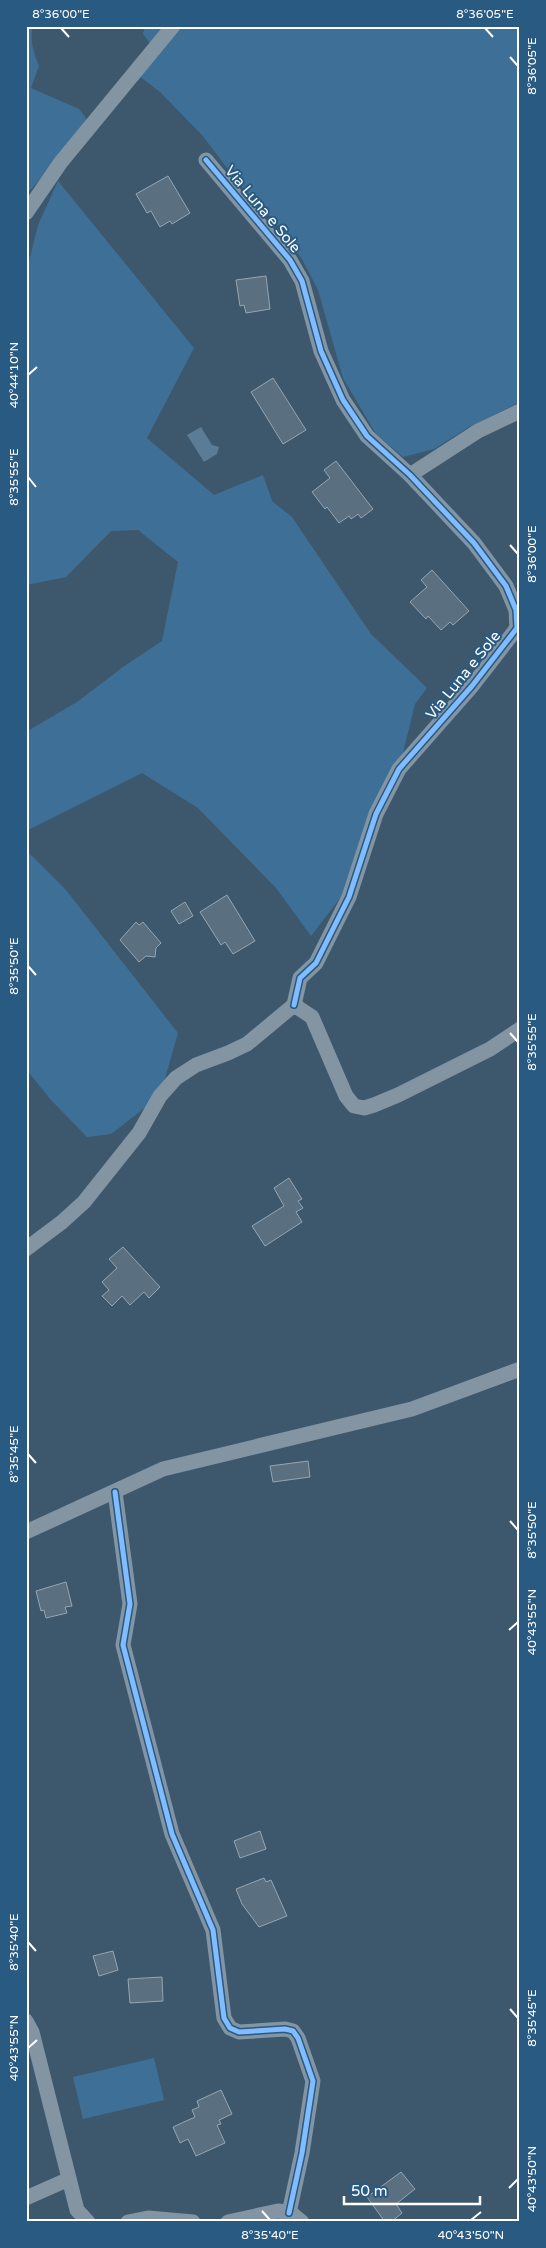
<svg xmlns="http://www.w3.org/2000/svg" width="546" height="2248" font-family="'Varela Round',sans-serif">
  <style>
    .green { fill: #3e7097 }
    .water { fill: #5b7c96 }
    .building { fill: #5a6f80; stroke: #96a6b2 }
    .lines { fill: none; stroke-linecap: round; stroke-linejoin: round }
    .street { stroke: #8394a3; stroke-width: 15 }
    .cycleway-casing { stroke: #295a81; stroke-width: 8 }
    .cycleway { stroke: #80bcff; stroke-width: 5 }
    .ticks { fill: none; stroke: #fff; stroke-width: 2 }
    .labels { text-anchor: middle; stroke-width: 4; stroke-linejoin: round; paint-order: stroke }
    .street-label { font-size: 15px; fill: #fff; stroke: #295a81 }
    .neatline { fill: none; stroke: #fff; stroke-width: 2 }
    .ticks-label { font-size: 12px; text-anchor: middle; fill: #fff }
  </style>
  <rect width="100%" height="100%" fill="#3d586d"/>
  <g class="green">
    <path d="M26,26H33C29,39 34,54 39,66L31,88L79,109L86,118L83,130L26,195Z"/>
    <path d="M145,26H168L152,46L143,34Z"/>
    <path d="M179,26H520V402L469,427L434,449L403,457L376,434L343,378L318,290L302,259L275,222L240,185L202,135L160,92L138,75Z"/>
    <path d="M58,181L194,348L147,438L214,495L263,475L272,501L292,517L371,634L427,688L415,704L399,769L354,880L311,936L276,888L198,808L142,773L26,831V732L77,702L123,667L162,641L178,562L138,530L111,531L66,577L26,585V274L38,225Z"/>
    <path d="M26,850L66,890L178,1033L160,1096L111,1134L87,1137L51,1100L26,1069Z"/>
    <path d="M154,2058L164,2100L83,2119L73,2077Z"/>
  </g>
  <path class="water" d="M201,427L212,445L219,447L217,454L204,462L187,435Z"/>
  <g class="building">
    <path d="M168,176L190,213L172,224L170,221L160,227L151,211L147,213L136,194Z"/>
    <path d="M266,276L270,309L246,313L244,305L240,306L236,280Z"/>
    <path d="M273,378L306,430L283,444L251,392Z"/>
    <path d="M336,461L373,509L361,518L358,514L351,519L349,516L339,523L327,507L325,509L312,492L330,478L324,470Z"/>
    <path d="M432,570L469,611L453,625L450,622L441,630L428,616L426,619L410,602L427,587L421,580Z"/>
    <path d="M227,895L255,941L233,954L225,942L221,945L200,912Z"/>
    <path d="M185,902L193,916L179,924L171,911Z"/>
    <path d="M136,922L139,925L143,922L161,943L156,948L155,957L146,956L139,962L120,940Z"/>
    <path d="M289,1178L302,1199L298,1201L303,1208L296,1212L302,1222L265,1246L252,1226L284,1206L274,1188Z"/>
    <path d="M123,1247L160,1287L149,1298L144,1292L130,1305L122,1296L112,1306L102,1296L109,1290L102,1282L117,1268L109,1259Z"/>
    <path d="M308,1461L310,1477L273,1482L270,1466Z"/>
    <path d="M66,1582L72,1606L65,1607L67,1613L46,1618L44,1610L41,1611L36,1591Z"/>
    <path d="M260,1831L266,1849L240,1858L234,1841Z"/>
    <path d="M264,1878L266,1882L271,1880L287,1916L259,1927L242,1904L236,1889Z"/>
    <path d="M113,1951L118,1970L99,1976L93,1956Z"/>
    <path d="M162,1977L163,2001L130,2003L128,1979Z"/>
    <path d="M221,2090L232,2114L219,2120L221,2124L217,2125L225,2143L196,2156L188,2139L180,2143L173,2127L195,2117L192,2110L199,2107L197,2101Z"/>
    <path d="M401,2172L415,2189L396,2204L402,2213L391,2222H385L367,2197Z"/>
  </g>
  <g class="lines">
    <g class="street">
      <path d="M206,160L290,260L302,281L321,351L343,400L367,436L410,475L474,543L506,586L516,610L517,628L472,686L399,769L376,814L349,897L316,963L300,978L294,1005"/>
      <path d="M26,213L61,162L173,26"/>
      <path d="M410,475L478,431L520,411"/>
      <path d="M26,1249L62,1222L84,1202L139,1133L160,1096L176,1078L196,1065L228,1053L247,1044L294,1005L312,1017L346,1096L354,1106L364,1108L374,1105L398,1095L490,1049L520,1029"/>
      <path d="M115,1492L130,1604L123,1645L172,1834L213,1930L224,2018L230,2028L239,2032L285,2029L293,2031L298,2038L313,2081L302,2153L289,2213"/>
      <path d="M26,1532L163,1469L412,1409L520,1369"/>
      <path d="M26,2021L32,2032L77,2210L88,2222"/>
      <path d="M26,2198L69,2179"/>
      <path d="M128,2222L148,2218L193,2222"/>
      <path d="M228,2222L278,2211L291,2213L302,2222"/>
    </g>
    <g class="cycleway-casing">
      <g id="cycleway">
        <path d="M206,160L290,260L302,281L321,351L343,400L367,436L410,475L474,543L506,586L516,610L517,628L472,686L399,769L376,814L349,897L316,963L300,978L294,1005"/>
        <path d="M115,1492L130,1604L123,1645L172,1834L213,1930L224,2018L230,2028L239,2032L285,2029L293,2031L298,2038L313,2081L302,2153L289,2213"/>
      </g>
    </g>
    <use href="#cycleway" class="cycleway"/>
  </g>
  <path class="ticks" d="M61,28L69,37M485,28L493,37M510,57L518,66M28,375L37,367M28,477L36,487M510,545L518,554M28,966L36,975M510,1033L518,1042M28,1454L36,1463M510,1521L518,1530M509,1630L518,1622M28,1942L36,1951M510,2009L518,2018M28,2048L37,2040M509,2188L518,2179M262,2211L270,2220M471,2220L481,2212"/>
  <g class="labels">
    <g class="street-label">
      <text transform="translate(263 209) rotate(50)" y="5">Via Luna e Sole</text>
      <text transform="translate(463 675) rotate(-51)" y="5">Via Luna e Sole</text>
    </g>
  </g>
  <rect width="546" height="2248" fill="none" stroke="#295a81" stroke-width="55"/>
  <path d="M344 2196v8h136v-8" fill="none" stroke="#ffffff" stroke-width="2.5"/>
  <text x="351" y="2196" font-size="15" fill="#ffffff" stroke="#295a81" stroke-width="4" paint-order="stroke">50 m</text>
  <rect x="28" y="28" width="490" height="2192" class="neatline"/>
  <g class="ticks-label">
    <text x="61" y="18">8°36'00"E</text>
    <text x="485" y="18">8°36'05"E</text>
    <text transform="translate(532 66) rotate(-90)" y="4">8°36'05"E</text>
    <text transform="translate(14 375) rotate(-90)" y="4">40°44'10"N</text>
    <text transform="translate(14 477) rotate(-90)" y="4">8°35'55"E</text>
    <text transform="translate(532 554) rotate(-90)" y="4">8°36'00"E</text>
    <text transform="translate(14 966) rotate(-90)" y="4">8°35'50"E</text>
    <text transform="translate(532 1042) rotate(-90)" y="4">8°35'55"E</text>
    <text transform="translate(14 1454) rotate(-90)" y="4">8°35'45"E</text>
    <text transform="translate(532 1530) rotate(-90)" y="4">8°35'50"E</text>
    <text transform="translate(532 1622) rotate(-90)" y="4">40°43'55"N</text>
    <text transform="translate(14 1942) rotate(-90)" y="4">8°35'40"E</text>
    <text transform="translate(532 2018) rotate(-90)" y="4">8°35'45"E</text>
    <text transform="translate(14 2048) rotate(-90)" y="4">40°43'55"N</text>
    <text transform="translate(532 2179) rotate(-90)" y="4">40°43'50"N</text>
    <text x="270" y="2239">8°35'40"E</text>
    <text x="471" y="2239">40°43'50"N</text>
  </g>
</svg>
